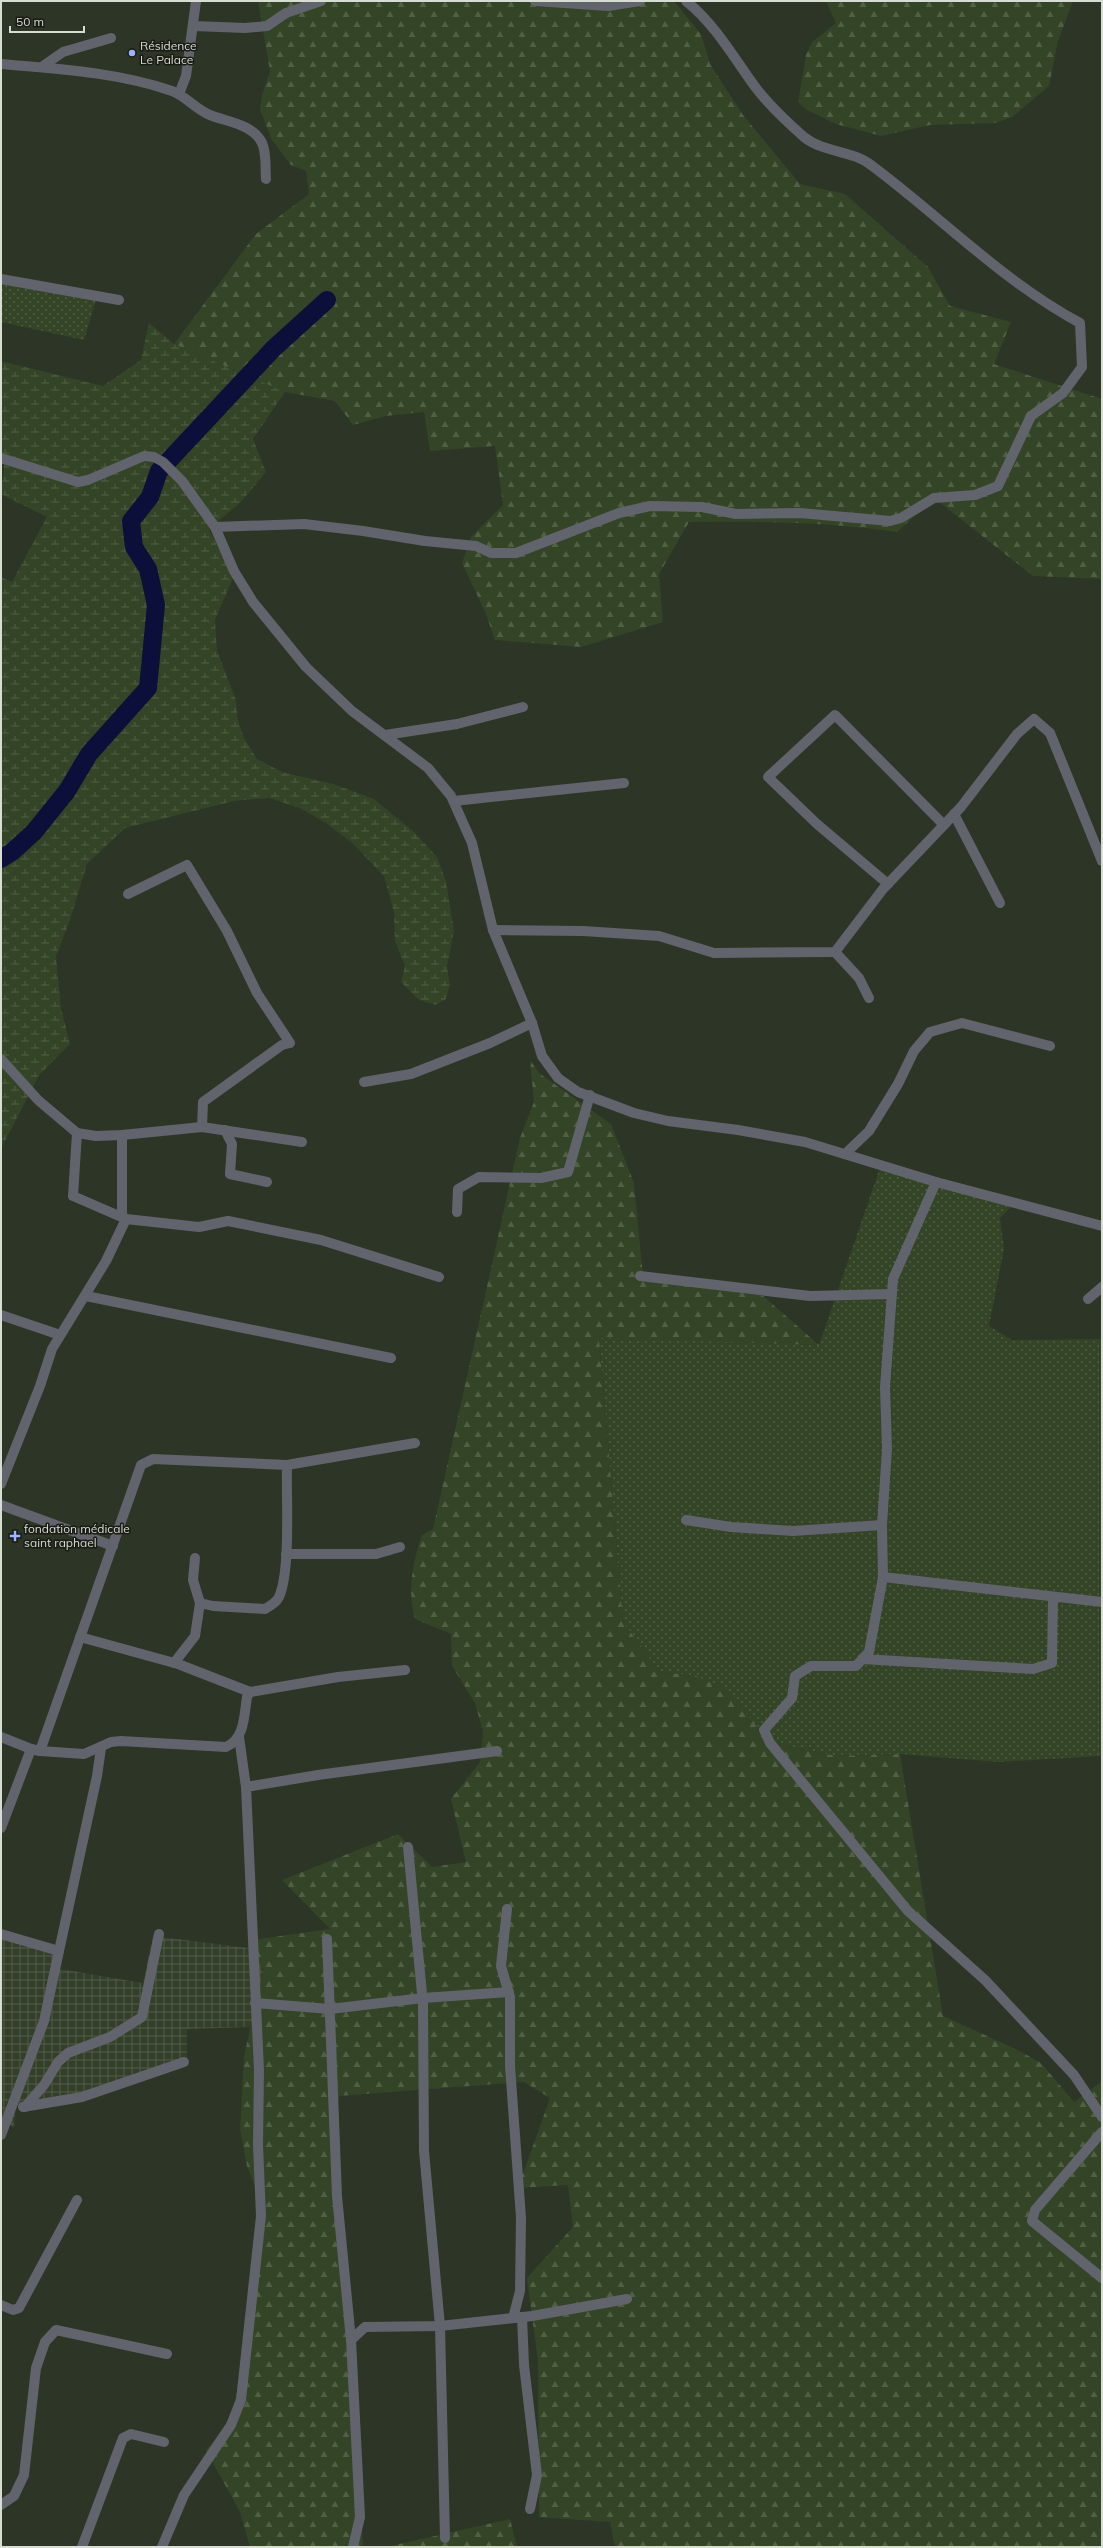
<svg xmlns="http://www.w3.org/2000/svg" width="1103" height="2548" font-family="Mulish,sans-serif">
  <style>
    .industrial { fill: url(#industrial-grid) }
    .grass { fill: url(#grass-dots) }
    .forest { fill: url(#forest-firs) }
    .wetland { fill: url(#wetland-marsh) }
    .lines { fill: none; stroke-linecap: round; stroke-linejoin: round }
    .river { stroke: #0b0f39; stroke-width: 18 }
    .minor { stroke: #61646c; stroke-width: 10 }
    .poi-dot { fill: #9fb3fd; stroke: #171b14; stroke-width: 1.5 }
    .labels { text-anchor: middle; stroke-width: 3; stroke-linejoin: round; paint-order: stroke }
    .poi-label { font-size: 12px; fill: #d8ddd3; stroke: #171b14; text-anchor: start }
  </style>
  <defs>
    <pattern id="industrial-grid" width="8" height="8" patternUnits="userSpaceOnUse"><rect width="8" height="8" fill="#343f2a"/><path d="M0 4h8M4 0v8" fill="none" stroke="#515a48"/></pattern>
    <pattern id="grass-dots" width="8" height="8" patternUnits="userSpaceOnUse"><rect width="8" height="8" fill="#344426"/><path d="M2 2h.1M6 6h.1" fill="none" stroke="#515f45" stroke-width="1.8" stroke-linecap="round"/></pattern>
    <pattern id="forest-firs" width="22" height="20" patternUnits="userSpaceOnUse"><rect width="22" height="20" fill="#344426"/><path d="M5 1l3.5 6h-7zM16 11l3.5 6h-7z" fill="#515f45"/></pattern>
    <pattern id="wetland-marsh" width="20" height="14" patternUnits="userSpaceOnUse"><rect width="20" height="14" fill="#344426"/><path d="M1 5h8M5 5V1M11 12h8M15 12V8" fill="none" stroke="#515f45"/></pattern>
  </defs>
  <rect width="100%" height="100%" fill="#2d3526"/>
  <path class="industrial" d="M1,1934L59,1951L55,1968L143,1983L153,1936L248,1948L264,1969L251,2027L187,2029V2061L114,2088L32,2105H16L14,2128L6,2121L1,2135Z"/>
  <g class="grass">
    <path d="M1,278L97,297L84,340L1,322Z"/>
    <path d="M881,1165L1011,1207L1000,1218L1004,1249L989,1326L1012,1340L1102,1339V1756L998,1762L900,1754L836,1756L774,1743L696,1676L660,1672L623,1622L599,1337L819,1345Z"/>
  </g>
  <g class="forest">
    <path d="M258,1H674L701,34L710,64L743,115L800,184L845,194L928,267L950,306L1011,322L994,364L1102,399V579L1033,576L934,498L897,532C828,522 759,521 689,522L659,574L663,622L581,647L495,640L486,614L462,563L471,537L503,505L495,446L430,451L424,412L386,416L353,425L335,401L285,392L174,344L256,234L309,194L306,171L291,165L272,140L260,110L262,95L270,71Z"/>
    <path d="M826,1H1073L1058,41L1049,86L1012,117L996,123L930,125L881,136L836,124L807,110L798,102L806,55L812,42L836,23Z"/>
    <path d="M530,1060L539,1073L611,1124L634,1183L643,1276L753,1287L819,1345L599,1338L623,1622L660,1672L696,1676L720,1686L774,1743L836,1756L900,1754L943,2016L1018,2050L1041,2063L1074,2102L1102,2081V2547H615L610,2522L539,2517L538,2361L527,2278L573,2227L568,2185L518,2188L550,2098L524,2082L339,2096L333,2132L348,2302L363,2547H250L240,2512L206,2450L227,2426L238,2390L261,2202L247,2166L240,2130L244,2056L264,1969L247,1948L253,1940L330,1929L282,1880L398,1834L432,1867L466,1862L451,1799L480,1762L483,1732L475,1703L452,1666L451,1634L415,1619C407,1592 413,1560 422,1535L433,1529L520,1138L534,1102Z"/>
    <path d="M510,2519L517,2547H386Z"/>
  </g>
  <path class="wetland" d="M149,323L174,344L285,392L253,439L266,472L241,502L209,529L233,578L215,620L217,651L236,700L238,721L244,738L257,759L282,772L333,784L374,799L413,831L437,857L446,881L454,931L447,966L450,985L446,999L436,1005L419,1000L401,982L405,966L395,941L394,913L384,876L352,843L326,823L300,808L269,798L234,801L125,828L87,864L70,920L56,956L61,1008L70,1044L39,1075L1,1149V577L12,582L47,517L1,494L5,459L1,458V361L103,386L141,360Z"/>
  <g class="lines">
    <path class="river" d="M1,859L12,852L34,832L67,791L89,754L148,688L156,605L148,569L134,547L131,521L150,497L159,471L273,349L327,300"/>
    <g class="minor">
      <path d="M535,1L608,6L640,1"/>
      <path d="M194,26L245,28L267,26L286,13L321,1"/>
      <path d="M1,64C58,69 117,72 172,91C186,96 195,109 210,115C227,122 253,124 262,143C267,154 265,168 266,179"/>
      <path d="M43,66L63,52L111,38"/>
      <path d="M179,94L186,76L196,1"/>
      <path d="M1,279L119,300"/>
      <path d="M1,458L78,482L88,480L144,456L154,457L163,462L182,481L215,527L234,571L253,602L306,667L352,711L428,768L451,796L472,843L493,930L532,1023L542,1056L558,1078L578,1092L634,1113L668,1121L738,1130L805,1142L936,1182L1102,1226"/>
      <path d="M215,527L304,524L363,531L425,541L476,546L491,553H516L619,513L650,506L702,507L736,514L800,513L890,521L901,518L934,498L975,495L998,486L1031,416L1063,393L1082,367L1080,323C1002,281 941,217 871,165C852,150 824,153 804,137C788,123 769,105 756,88C734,58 715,24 686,1"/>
      <path d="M385,735L457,724L523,707"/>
      <path d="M454,801L624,783"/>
      <path d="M954,814L1000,903"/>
      <path d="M888,884L817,824L768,777L835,715L944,825"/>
      <path d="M128,894L187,865L227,931L257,993L290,1043L282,1045L203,1102L202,1127"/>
      <path d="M493,930L583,931L659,936L714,953L835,952L883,889L961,807L1017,734L1034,719L1050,733L1102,861"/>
      <path d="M835,952L859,978L869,998"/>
      <path d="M1,1059L38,1100L77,1133L96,1136L122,1135L202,1127L302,1142"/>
      <path d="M364,1082L411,1074L490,1043L532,1023"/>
      <path d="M225,1130L232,1144L230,1174L267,1182"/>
      <path d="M77,1133L73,1196L126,1219L199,1227L228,1221L321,1240L439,1277"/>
      <path d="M845,1154L869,1131L898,1084L914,1051L930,1032L962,1023L1050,1046"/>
      <path d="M936,1182L893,1279L885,1387L887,1449L882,1525L883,1577L869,1652L856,1666H811L795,1676L792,1698L764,1730L770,1743L908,1911L985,1980L1074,2075L1102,2117"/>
      <path d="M457,1212L458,1189L479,1177L541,1178L568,1172L590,1095"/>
      <path d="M640,1276L810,1296L892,1294"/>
      <path d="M86,1296L391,1358"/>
      <path d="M1088,1299L1102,1287"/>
      <path d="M1,1315L60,1335"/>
      <path d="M1,1484L40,1386L52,1349L106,1261L126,1219L122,1216V1135"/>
      <path d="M1,1505L113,1546"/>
      <path d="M686,1520L731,1527L793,1531L882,1525"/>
      <path d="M286,1554H376L400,1547"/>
      <path d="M883,1577L1102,1602"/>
      <path d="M200,1603L213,1606L265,1609C270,1606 276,1603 279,1597C291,1570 286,1497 287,1465"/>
      <path d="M80,1637L178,1664L250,1692"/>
      <path d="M862,1659L1033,1669L1052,1663L1053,1597"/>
      <path d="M174,1663L195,1636L200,1603L193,1580L195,1558"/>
      <path d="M1,1737L31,1749"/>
      <path d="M239,1737L246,1787"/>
      <path d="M40,1751L84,1754L111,1742L121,1741L226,1747C245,1739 244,1715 247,1697L250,1692L338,1677L405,1670"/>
      <path d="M1,1828L31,1749L40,1751L141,1465L153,1459L287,1465L415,1443"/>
      <path d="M408,1847L423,2004L424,2151L440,2326L445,2538"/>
      <path d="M507,1909L501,1966L510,1997V2066L521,2218L520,2291L513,2318"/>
      <path d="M1,1934L59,1951L97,1776L101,1748"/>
      <path d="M327,1939L337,2196L351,2340L360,2517L353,2547"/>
      <path d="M255,2003L330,2009L423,1998L509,1992"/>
      <path d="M23,2107L82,2097L184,2062"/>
      <path d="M25,2107L44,2085L58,2062L68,2053L110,2037L142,2017L159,1934"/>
      <path d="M1102,2132L1035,2210L1032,2221L1102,2278"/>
      <path d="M1,2135L44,2021L59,1951"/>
      <path d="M1,2305L13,2310L19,2308L77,2200"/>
      <path d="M522,2317L524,2365L537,2475L530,2509"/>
      <path d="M351,2340L365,2327L440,2326L532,2316L627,2299"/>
      <path d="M1,2505L14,2496L24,2475L36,2368L45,2342L56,2330L167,2354"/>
      <path d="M82,2547L123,2438L131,2434L164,2442"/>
      <path d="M162,2547L184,2495L231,2425L241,2400L261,2216L258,2145L259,2070L246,1787L318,1775L497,1751"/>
    </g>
  </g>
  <g class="poi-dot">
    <circle cx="132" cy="53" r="4"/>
    <path d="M13 1530h4v4h4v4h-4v4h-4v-4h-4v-4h4z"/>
  </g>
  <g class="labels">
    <g class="poi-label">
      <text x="140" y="50">Résidence<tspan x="140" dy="14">Le Palace</tspan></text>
      <text x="24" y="1533">fondation médicale<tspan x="24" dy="14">saint raphael</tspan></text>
    </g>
  </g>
  <rect width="1103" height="2548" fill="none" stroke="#d8ddd3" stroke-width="4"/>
  <path d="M10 26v6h74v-6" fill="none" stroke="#d8ddd3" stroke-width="2"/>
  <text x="16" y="26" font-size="12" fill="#d8ddd3" stroke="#171b14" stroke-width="3" paint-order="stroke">50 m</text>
</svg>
